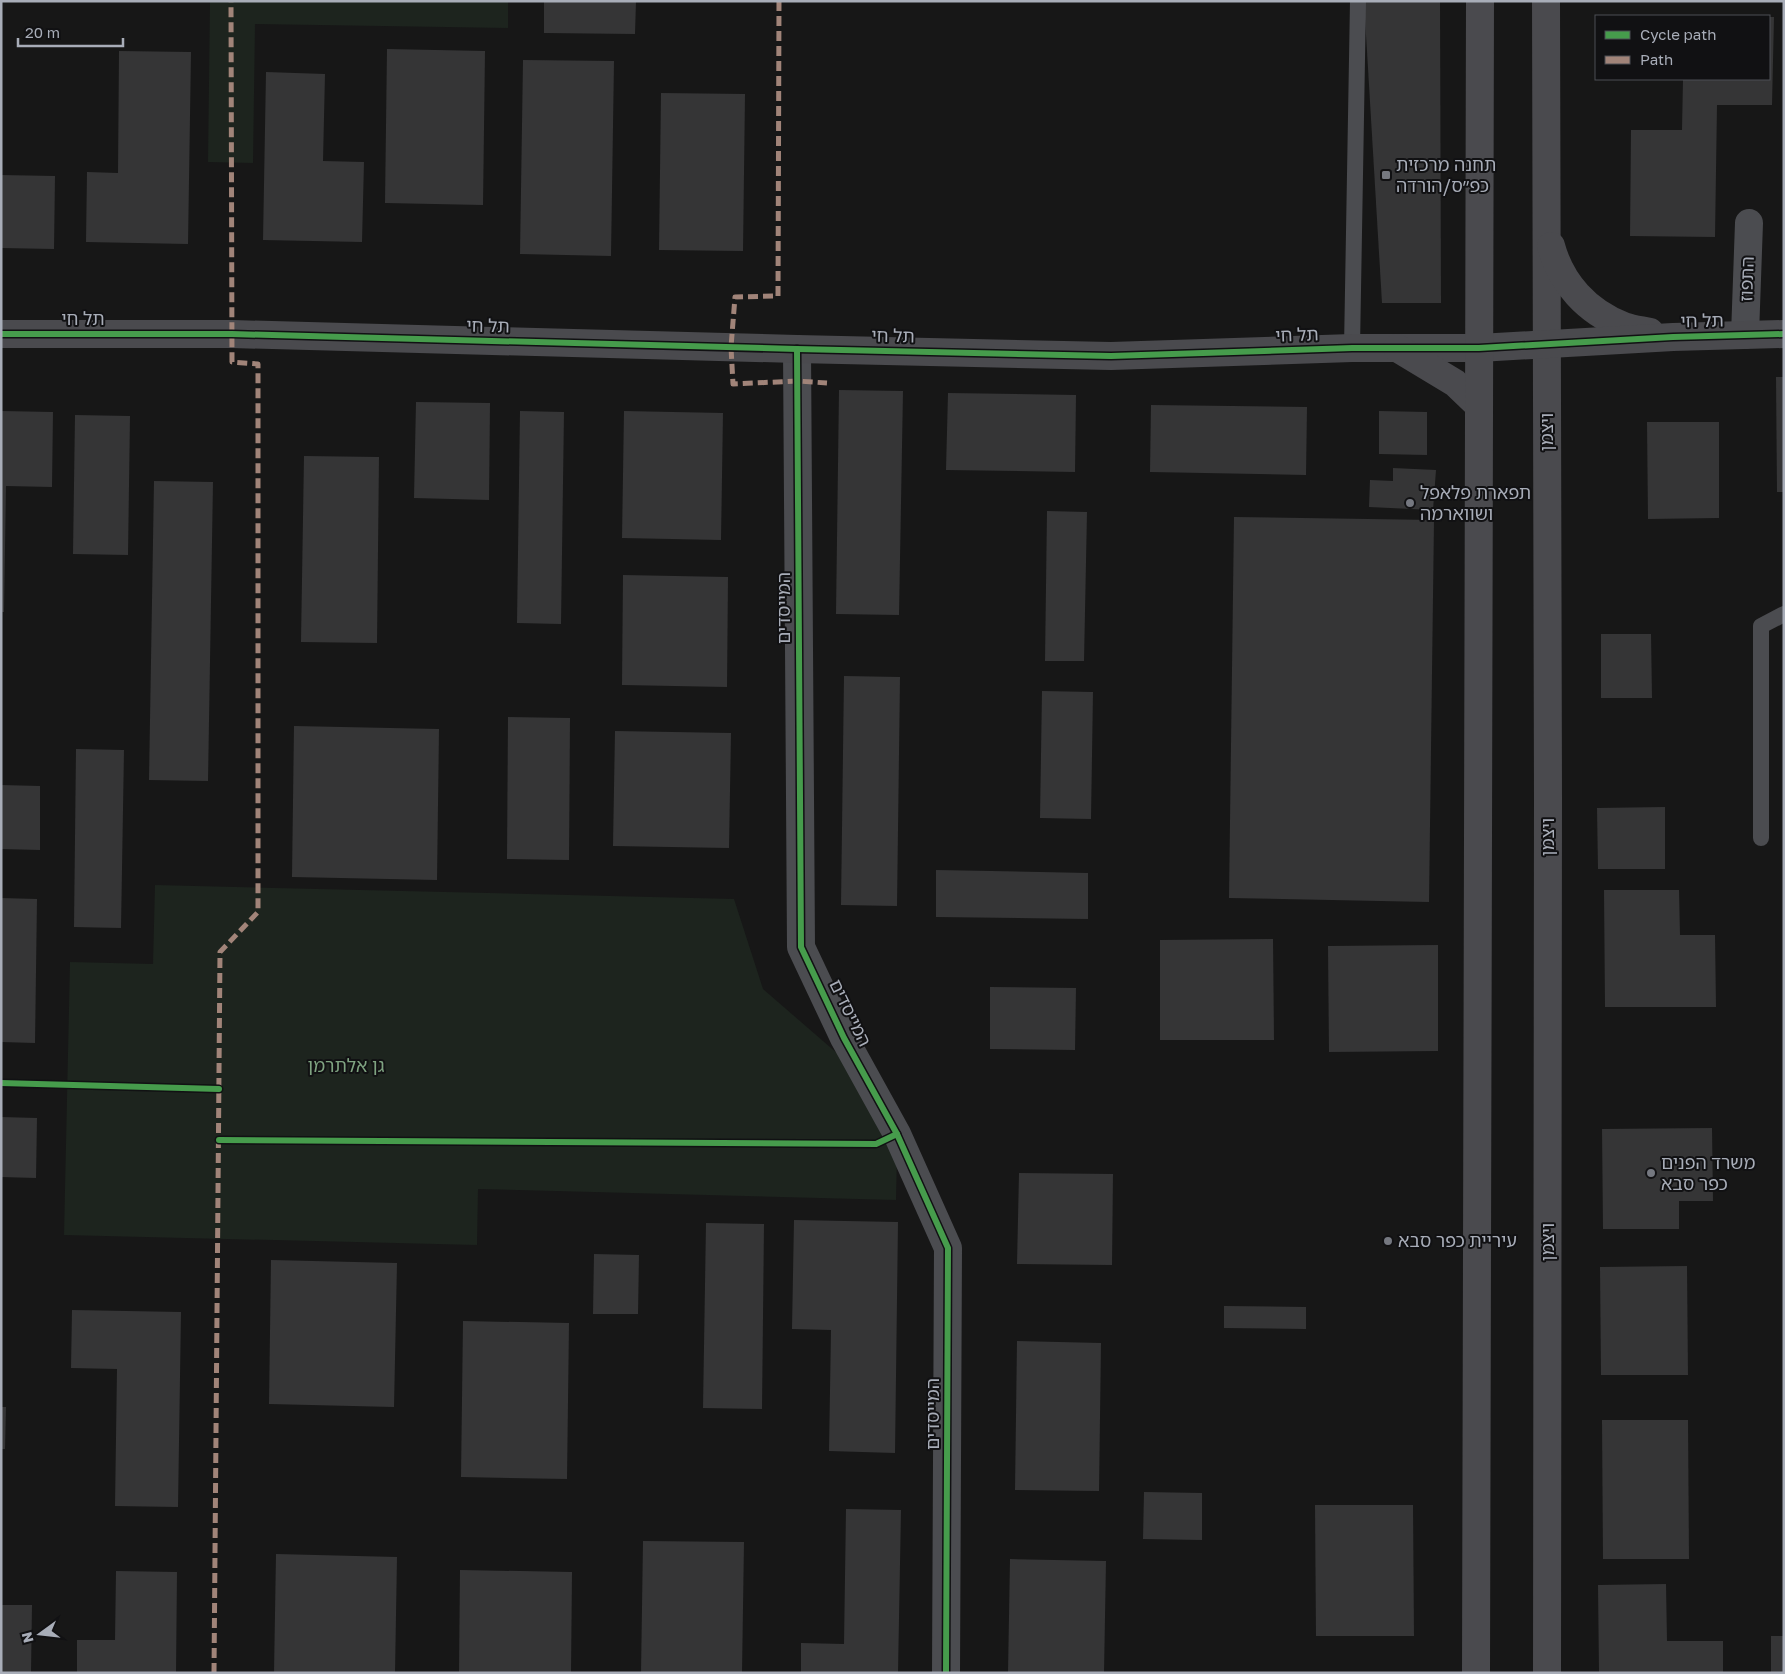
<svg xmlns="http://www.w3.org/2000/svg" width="1785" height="1674" font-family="'Golos Text','Noto Sans Hebrew',sans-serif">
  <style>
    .green { fill: #1d241e }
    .building { fill: #353536 }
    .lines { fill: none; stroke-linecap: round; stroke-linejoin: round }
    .lane { stroke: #4b4c50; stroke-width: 16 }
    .street { stroke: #4b4c50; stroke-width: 28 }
    .secondary { stroke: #4a4a4e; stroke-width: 28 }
    .quiet { stroke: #a18479; stroke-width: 5; stroke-dasharray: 10 5; stroke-linecap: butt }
    .cycleway-casing { stroke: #111113; stroke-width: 9 }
    .cycleway { stroke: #469c4c; stroke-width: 6 }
    .poi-dot { fill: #757880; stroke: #111113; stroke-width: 2 }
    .labels { text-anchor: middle; stroke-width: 4; stroke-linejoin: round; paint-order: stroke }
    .poi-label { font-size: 18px; fill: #a8adb8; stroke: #111113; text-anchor: start }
    .street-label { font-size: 18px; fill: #a8adb8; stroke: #111113 }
    .park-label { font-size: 18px; fill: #7fa381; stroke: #111113 }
  </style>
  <rect width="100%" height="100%" fill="#171717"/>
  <g class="green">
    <path d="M210,1H508V28L255,24L253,163L208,162Z"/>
    <path d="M155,885L734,899L763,989L898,1106L896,1200L478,1189L477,1245L64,1235L70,962L153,964Z"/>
  </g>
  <g class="building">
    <path d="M544,1H636L635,34L544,33Z"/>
    <path d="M1364,1H1440L1441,303H1382Z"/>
    <path d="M1769,17H1774L1772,105H1717L1715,237L1630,236L1631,130H1682L1683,79H1769Z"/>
    <path d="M387,49L485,51L483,205L385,203Z"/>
    <path d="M119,51L191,52L188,244L86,242L87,172L118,173Z"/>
    <path d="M523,60L614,61L611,256L520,254Z"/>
    <path d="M266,72L325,74L323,161L364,162L362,242L263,240Z"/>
    <path d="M661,93L745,94L743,251L659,250Z"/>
    <path d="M1,175L55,176L54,249L1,248Z"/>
    <path d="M1776,377H1784V492H1777Z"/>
    <path d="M839,390L903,391L899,615L836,614Z"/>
    <path d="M948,393L1076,395L1075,472L946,470Z"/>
    <path d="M416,402L490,403L489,500L414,498Z"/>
    <path d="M1151,405L1307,407L1306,475L1150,472Z"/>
    <path d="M1,411L53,412L52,487L6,486L4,612H1Z"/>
    <path d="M520,411L564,412L561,624L517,623Z"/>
    <path d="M624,411L723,413L721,540L622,538Z"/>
    <path d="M1379,411L1427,412V455L1379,454Z"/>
    <path d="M75,415L130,416L128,555L73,554Z"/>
    <path d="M1647,422H1719V518L1648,519Z"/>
    <path d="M304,456L379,457L377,643L301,642Z"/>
    <path d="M1393,468L1436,470L1433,510L1369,507L1370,480L1393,481Z"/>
    <path d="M154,481L213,482L208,781L149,780Z"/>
    <path d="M1047,511L1087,512L1084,661H1045Z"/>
    <path d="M1234,517L1434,520L1429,902L1229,898Z"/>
    <path d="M623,575L728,577L727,687L622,685Z"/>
    <path d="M1601,634H1651L1652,698H1601Z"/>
    <path d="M844,676L900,677L897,906L841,905Z"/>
    <path d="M1042,691L1093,692L1091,819L1040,818Z"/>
    <path d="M508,717L570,718L569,860L507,859Z"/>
    <path d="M294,726L439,729L437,880L292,877Z"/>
    <path d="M615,731L731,733L729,848L613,846Z"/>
    <path d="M76,749L124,750L121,928L74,927Z"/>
    <path d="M1,785L40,786V850L1,849Z"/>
    <path d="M1665,807V869H1598L1597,808Z"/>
    <path d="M936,870L1088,873V919L936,917Z"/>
    <path d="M1604,890H1679L1680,935H1715L1716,1007H1605Z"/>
    <path d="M1,898L37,899L35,1043L1,1042Z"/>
    <path d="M1273,939L1274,1040H1160V940Z"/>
    <path d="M1438,945V1051L1329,1052L1328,946Z"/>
    <path d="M990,987L1076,988L1075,1050L990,1049Z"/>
    <path d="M1,1117L37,1118L36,1178L1,1177Z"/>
    <path d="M1712,1128L1713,1201H1679V1229H1603L1602,1129Z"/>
    <path d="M1019,1173L1113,1174L1112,1265L1017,1264Z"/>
    <path d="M794,1220L898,1222L895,1453L829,1451L831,1330L792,1329Z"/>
    <path d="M706,1223L764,1224L762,1409L703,1408Z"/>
    <path d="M594,1254L639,1255L638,1314H593Z"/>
    <path d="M271,1260L397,1263L394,1407L269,1404Z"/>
    <path d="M1687,1266L1688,1375H1601L1600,1267Z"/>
    <path d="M1224,1306L1306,1307V1329L1224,1328Z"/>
    <path d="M72,1310L181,1312L178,1507L115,1506L117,1369L71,1368Z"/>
    <path d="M463,1321L569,1323L567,1479L461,1477Z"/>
    <path d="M1017,1341L1101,1343L1099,1491L1015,1490Z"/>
    <path d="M1,1407H6L5,1449H1Z"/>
    <path d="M1602,1420H1688L1689,1559H1603Z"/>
    <path d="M1144,1492L1202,1493V1540L1143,1539Z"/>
    <path d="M1315,1505H1413L1414,1636H1316Z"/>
    <path d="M846,1509L901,1510L898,1673H801V1643L844,1644Z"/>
    <path d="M643,1541L744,1542L742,1673H641Z"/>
    <path d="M276,1554L397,1557L395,1673H274Z"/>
    <path d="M1010,1559L1106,1561L1104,1673H1008Z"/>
    <path d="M460,1570L572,1572L571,1673H459Z"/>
    <path d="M116,1571L177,1572L176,1673H77V1640H115Z"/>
    <path d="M1666,1584L1667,1641H1723V1673H1599L1598,1585Z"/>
    <path d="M1,1605H32L31,1673H1Z"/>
    <rect x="1771" y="1636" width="13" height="37"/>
  </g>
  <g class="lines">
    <g class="lane">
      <path d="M1352,348L1358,1"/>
      <path d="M1761,838V626L1784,614"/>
    </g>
    <g class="street">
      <path d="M1745,335L1749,223"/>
      <path d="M797,349L801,947L844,1038L897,1134L948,1248L946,1673"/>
    </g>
    <g class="secondary">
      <path d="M1546,1L1548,797L1547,1673"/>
      <path d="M1551,246C1561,283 1587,312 1624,326C1632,329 1641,330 1650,332"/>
      <path d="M1,334H232L797,349L1111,356L1352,348H1479L1673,337L1784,334"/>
      <path d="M1397,348L1455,383L1479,406"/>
      <path d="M1476,1673L1480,1"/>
    </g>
    <g class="quiet">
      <path d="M779,1L778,296L735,297L731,347L733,384L797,381L827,383"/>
      <path d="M214,1673L220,952L258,912V364L232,362L231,1"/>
    </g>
    <g class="cycleway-casing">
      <g id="cycleway">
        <path d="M1,334H232L797,349L1111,356L1352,348H1479L1673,337L1784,334"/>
        <path d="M797,349L801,947L844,1038L897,1134L948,1248L946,1673"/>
        <path d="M1,1083L219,1089"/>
        <path d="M219,1140L876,1144L897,1134"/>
      </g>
    </g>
    <use href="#cycleway" class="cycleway"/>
  </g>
  <g class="poi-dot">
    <rect x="1381" y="170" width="10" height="10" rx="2.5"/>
    <circle cx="1410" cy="503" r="5"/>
    <circle cx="1651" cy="1173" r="5"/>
    <circle cx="1388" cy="1241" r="5"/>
  </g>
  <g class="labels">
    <g class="poi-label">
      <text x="1396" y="171">תחנה מרכזית<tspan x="1396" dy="21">כפ״ס/הורדה</tspan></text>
      <text x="1420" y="499">תפארת פלאפל<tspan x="1420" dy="21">ושווארמה</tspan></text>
      <text x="1661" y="1169">משרד הפנים<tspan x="1661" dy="21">כפר סבא</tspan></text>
      <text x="1398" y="1247">עיריית כפר סבא</text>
    </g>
    <g class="street-label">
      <text transform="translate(1747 279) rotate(-88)" y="6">התפוז</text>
      <text x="83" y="325">תל חי</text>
      <text transform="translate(1702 321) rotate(-1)" y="6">תל חי</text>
      <text transform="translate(488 326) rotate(1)" y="6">תל חי</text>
      <text transform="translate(1297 335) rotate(-2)" y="6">תל חי</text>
      <text transform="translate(893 336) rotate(1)" y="6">תל חי</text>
      <text transform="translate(1547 432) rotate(-90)" y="6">ויצמן</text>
      <text transform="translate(784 608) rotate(-90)" y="6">המייסדים</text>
      <text transform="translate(1548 837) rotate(-90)" y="6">ויצמן</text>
      <text transform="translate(850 1013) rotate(64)" y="6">המייסדים</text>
      <text transform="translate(1548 1242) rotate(-90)" y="6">ויצמן</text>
      <text transform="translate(933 1414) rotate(-90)" y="6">המייסדים</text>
    </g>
    <g class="park-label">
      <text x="346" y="1072">גן אלתרמן</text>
    </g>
  </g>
  <rect width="1785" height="1674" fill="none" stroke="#a8adb8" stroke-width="5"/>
  <rect x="1595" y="15" width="175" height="65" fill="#111113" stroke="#4d4f55"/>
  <rect x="1605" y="31" width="25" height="8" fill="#469c4c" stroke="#4d4f55"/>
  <text x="1640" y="40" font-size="15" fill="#a8adb8">Cycle path</text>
  <rect x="1605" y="56" width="25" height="8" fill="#a18479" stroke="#4d4f55"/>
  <text x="1640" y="65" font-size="15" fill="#a8adb8">Path</text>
  <g transform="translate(40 1634) rotate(255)" stroke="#111113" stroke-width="4" paint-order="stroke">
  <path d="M0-4L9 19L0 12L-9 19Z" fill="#a8adb8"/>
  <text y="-8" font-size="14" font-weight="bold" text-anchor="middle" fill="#a8adb8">N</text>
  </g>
  <path d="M18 38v8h105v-8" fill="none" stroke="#a8adb8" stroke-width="2.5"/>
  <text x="25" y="38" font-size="15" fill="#a8adb8" stroke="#111113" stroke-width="4" paint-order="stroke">20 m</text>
</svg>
